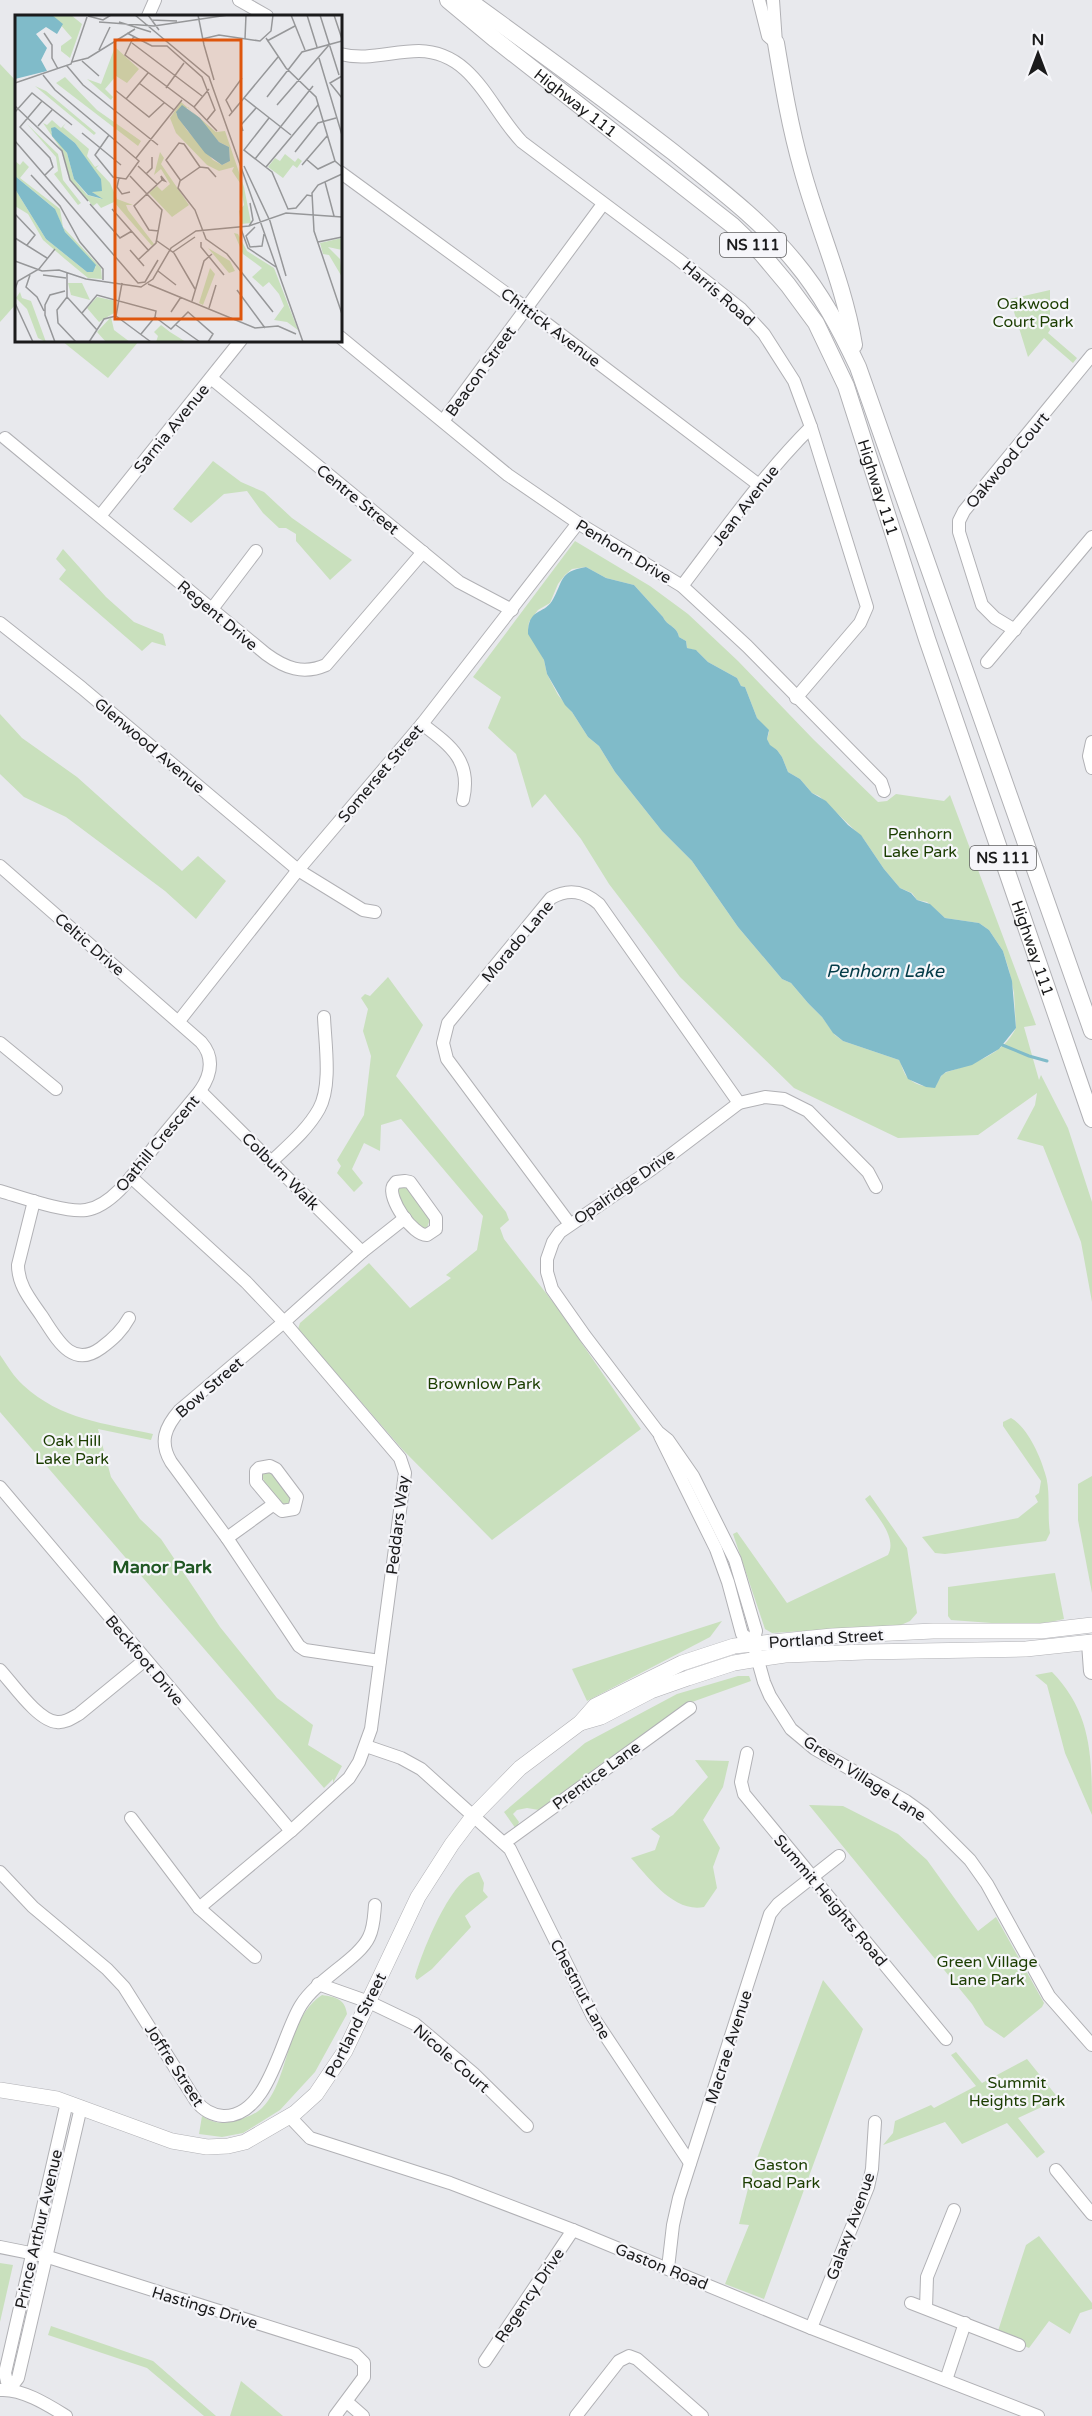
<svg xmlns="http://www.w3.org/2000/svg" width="1092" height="2416" font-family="'Varela Round',sans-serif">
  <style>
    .green { fill: #c9e0bd; fill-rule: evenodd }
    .water { fill: #80bbc9 }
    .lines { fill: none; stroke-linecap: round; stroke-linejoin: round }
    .stream { stroke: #80bbc9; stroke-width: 3 }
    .minor-casing { stroke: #b1b1b5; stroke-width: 14 }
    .major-casing { stroke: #b1b1b5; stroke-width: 16 }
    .highway-casing { stroke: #b1b1b5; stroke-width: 18 }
    .minor { stroke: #fff; stroke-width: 12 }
    .major { stroke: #fff; stroke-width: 15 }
    .highway { stroke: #fff; stroke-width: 16 }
    .labels { text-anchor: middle; stroke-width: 4.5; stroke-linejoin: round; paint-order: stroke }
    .shield { fill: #f6f6fa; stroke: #5d5d5f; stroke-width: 1.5 }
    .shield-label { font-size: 15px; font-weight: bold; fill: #1b1b1c }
    .street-label { font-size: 16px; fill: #1b1b1c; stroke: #f6f6fa }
    .park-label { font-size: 16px; fill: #1b3d00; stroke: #f6f6fa }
    .water-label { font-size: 18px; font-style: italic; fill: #043c48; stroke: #f6f6fa }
    .neighbourhood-label { font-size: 18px; font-weight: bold; fill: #205723; stroke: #f6f6fa }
    .inset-road { fill: none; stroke: #969799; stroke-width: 1.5 }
    .view { fill: #de560d; fill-opacity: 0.15; stroke: #de560d; stroke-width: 3 }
    .inset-edge { fill: none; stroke: #1b1b1c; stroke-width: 3 }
  </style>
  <rect width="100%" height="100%" fill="#e8e9ed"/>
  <g class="green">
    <path d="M0,64L16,81V304L0,322Z"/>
    <path d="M1050,290V330L1048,333L1077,358L1073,363L1044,338L1028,357L1010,299Z"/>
    <path d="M62,341H139L108,378Z"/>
    <path d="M213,461L241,482L264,492L292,518L352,560L330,580L296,541V534L286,528H279L263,513L247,491L224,494L191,523L173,509Z"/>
    <path d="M575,541L650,586L688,614L738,661L813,739L878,802L887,801L896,794L944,801L950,795L1036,1025L1024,1027L1039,1080L1041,1075L1068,1128L1092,1202V1302L1081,1242L1043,1146L1017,1139L1035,1105L1037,1093L978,1135L898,1138L794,1088L680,977L609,884L581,839L545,794L532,808L516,754L488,728L501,697L473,677ZM586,567L606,578L634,585L663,617C667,626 677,626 679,637L686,641L687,648L697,651L708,662L737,678L741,686L745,687L757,718L769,732L767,739L770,746L777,750L782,757L788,772L800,779L812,793L819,796L863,838L884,869L900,888L912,893L917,900L927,902L945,918L979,923L989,930L1003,951L1009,970L1014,993L1016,1028C1003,1055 972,1064 947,1072C941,1074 938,1081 936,1086C926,1089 910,1083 905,1074C902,1069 902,1064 899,1060L843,1041L835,1035L822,1017L808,1003L791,983L782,979L738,927L692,861L662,831L615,772L599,746L588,737L572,712L558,695L547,674L544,660L528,630L529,622L538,610L550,603L558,584L565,575L572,569Z"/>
    <path d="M63,549L106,597L134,622L163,634L166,646L152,642L142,651L59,579L66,570L56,559Z"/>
    <path d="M0,714L22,738L77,777L182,871L198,856L226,881L196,919L165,891L66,817L24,797L0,774Z"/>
    <path d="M388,977L423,1025L396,1076L506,1212L509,1220L500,1228L504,1239L556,1306L641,1429L492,1540L402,1449L298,1329L300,1323L369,1263L410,1308L451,1278L446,1275L477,1250L483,1216L401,1119L381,1125L380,1151L364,1143L352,1169L363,1183L354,1192L337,1173L341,1166L337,1160L364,1115L371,1056L363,1031L368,1009L361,998L365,994L370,996Z"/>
    <path d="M402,1187H406L430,1219L427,1228H420L400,1202L398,1189Z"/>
    <path d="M0,1355C7,1365 14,1377 23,1385C61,1420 104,1423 153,1434L151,1440L98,1429L111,1477L140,1519L161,1539L220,1627L277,1698L313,1725L308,1745L342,1766L333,1783V1779L324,1788L0,1412Z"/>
    <path d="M1011,1418C1027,1427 1040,1455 1045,1473C1051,1490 1047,1515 1050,1533L1046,1541L945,1554L935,1553L922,1537L1018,1518L1038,1502L1035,1496L1039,1493L1041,1481L1003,1426V1422Z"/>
    <path d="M265,1471H269L275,1474L295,1500L287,1507C278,1502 264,1486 262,1475Z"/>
    <path d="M1092,1476V1593L1078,1520V1484Z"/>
    <path d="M870,1495L907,1548L917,1613L910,1621L901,1625L772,1633L765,1629L733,1534L737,1532L787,1603L888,1555C898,1537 875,1514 865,1499Z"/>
    <path d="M1055,1573L1064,1619C1026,1629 990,1622 951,1620L948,1616V1587Z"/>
    <path d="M722,1621L710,1637L587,1701L572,1669Z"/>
    <path d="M1052,1672C1092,1713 1092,1757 1092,1815L1065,1753L1047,1685L1035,1675Z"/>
    <path d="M738,1676H749L751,1681L692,1702L601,1764L539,1810L527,1808L517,1810L513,1814L519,1822L516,1829L504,1812L585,1743L677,1694Z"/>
    <path d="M695,1760L729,1761L723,1787L703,1820L720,1848L713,1867L717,1888L704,1907C674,1913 649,1878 631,1858L655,1850L660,1836L651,1829L673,1815L708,1777Z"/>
    <path d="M809,1805L843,1806L898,1834L927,1860L978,1931L996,1917L1044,2003L1042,2007L1004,2038L985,2025L972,2004Z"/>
    <path d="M479,1872L484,1883L483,1891L488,1897L465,1916L471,1927L432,1969L417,1980L415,1977C422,1952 452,1875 479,1872Z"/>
    <path d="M823,1980L863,2029L764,2299L725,2284L749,2225L739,2224L753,2169Z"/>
    <path d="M322,1995C336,1997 345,1999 347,2014L315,2072L280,2110L243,2133L222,2137L199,2134L202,2116C213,2123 221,2124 233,2121C242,2119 255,2115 262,2108C290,2080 285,2019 322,1995Z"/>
    <path d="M956,2052L982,2083L1027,2059L1059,2099L1018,2118L1045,2152L1037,2158L1007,2123L962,2144L945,2122L883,2145L893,2133L895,2121L931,2105L934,2108L976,2086L951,2055Z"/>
    <path d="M1039,2236L1092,2303V2309L1080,2313L1070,2334L1049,2321L1029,2348L997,2334L1026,2245Z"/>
    <path d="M0,2263L13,2265L0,2322Z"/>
    <path d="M51,2326L153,2361L216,2416H204L147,2368L48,2335Z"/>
    <path d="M241,2381L283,2416H230Z"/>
  </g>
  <path class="water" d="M586,567L606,578L634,585L663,617C667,626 677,626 679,637L686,641L687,648L696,650L708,662L737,678L741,686L745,687L757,718L769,730L767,739L770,745L777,750L782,757L788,772L800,779L812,793L826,801L848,825L861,835L884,869L900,888L911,893L917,900L930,904L945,918L979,923L989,930L1003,951L1012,981L1016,1028L999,1049L972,1065L946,1072L941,1076L935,1088L926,1087L908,1079L899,1060L843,1041L833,1033L822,1017L808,1003L791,983L782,979L738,927L692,861L662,831L615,772L599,746L588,737L572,712L565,705L547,674L544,660L528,634C528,608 543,615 552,601C564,581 558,572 586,567Z"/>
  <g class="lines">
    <path class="stream" d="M1000,1044L1029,1056L1047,1061"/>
    <g class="minor-casing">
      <g id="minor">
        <path d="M239,0L267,16"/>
        <path d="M759,0L768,36L776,43"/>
        <path d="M773,0L776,43"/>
        <path d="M148,16L155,0"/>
        <path d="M340,54C368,61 392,51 419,51C474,52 490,109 522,142L678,259L741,309L764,334L794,381L811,427L867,607L860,623L796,698"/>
        <path d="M340,172L526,308L759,485"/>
        <path d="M340,337L508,475L578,523L682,586L747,646L881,782L884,791"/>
        <path d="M211,378L459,582L512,610"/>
        <path d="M443,421L603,204"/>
        <path d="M5,438L266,654C285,668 303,675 326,665L423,552"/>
        <path d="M100,516L241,340"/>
        <path d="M682,586C723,532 763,475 811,427"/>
        <path d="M212,609L256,551"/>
        <path d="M0,623L82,688L298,870L363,910L375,912"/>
        <path d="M1015,630L995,618L982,605L959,532V521L964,511L1092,355"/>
        <path d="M987,662L1092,537"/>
        <path d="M422,724C451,746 472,761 463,800"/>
        <path d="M1092,742L1089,756L1092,768"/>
        <path d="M0,866L201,1042C215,1058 211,1075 200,1091C187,1107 174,1122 161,1138C142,1161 117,1205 86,1210C65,1213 21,1197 0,1191"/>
        <path d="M179,1021L298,870L422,724L578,523"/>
        <path d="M0,1043L56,1089"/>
        <path d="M200,1091L362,1252"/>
        <path d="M272,1161C289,1145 308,1129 319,1109C332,1086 325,1043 324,1017"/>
        <path d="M131,1177L246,1282L284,1322L400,1458L405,1473L371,1729L359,1762L349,1778L291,1831L199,1908"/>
        <path d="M405,1181L410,1182L436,1218V1229L427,1235C413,1236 387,1198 393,1186L396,1182Z"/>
        <path d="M876,1187L868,1172L808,1111L784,1099L765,1097L739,1103L652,1169L560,1232L553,1242L547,1259V1272L552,1289L585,1336L658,1432L668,1440L693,1476L735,1560L756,1631L753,1643L764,1682L770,1696L791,1729L815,1749L906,1801L924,1814L970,1860L987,1884L1049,1996L1092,2045"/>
        <path d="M34,1201L18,1265C18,1285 30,1299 41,1315C56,1337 71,1370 101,1348C113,1339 122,1331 129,1318"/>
        <path d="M569,1223L447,1059L443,1043L448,1023L551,898C569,888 584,891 599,904L739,1103"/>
        <path d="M660,1436L716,1549L728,1582L742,1634L753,1643"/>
        <path d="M270,1466L276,1469L297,1497L294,1509L282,1511L278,1508L256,1482V1471L259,1468Z"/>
        <path d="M0,1487L291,1831"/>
        <path d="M227,1538L274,1504"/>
        <path d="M380,1661L305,1650L299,1646L227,1538L171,1462C159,1442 165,1427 180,1410L284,1322L362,1252L405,1218"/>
        <path d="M0,1670C13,1684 38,1721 57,1722C65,1723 72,1718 79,1714L145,1660"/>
        <path d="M366,1746L401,1758L421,1769L510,1849L593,2017L690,2163"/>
        <path d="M747,1753L741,1782L744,1794L946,2039"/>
        <path d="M131,1818L199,1908L255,1957"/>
        <path d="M504,1843L690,1708"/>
        <path d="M0,1872L33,1907L107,1969L124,1987L196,2101C203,2110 211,2115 223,2116C269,2118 281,2036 301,2005C317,1979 359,1959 369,1937C374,1927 374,1916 375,1905"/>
        <path d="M318,1984L369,2002L415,2024L473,2073L527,2126"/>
        <path d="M290,2117L310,2138L450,2183L573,2230L811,2328L1038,2416"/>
        <path d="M1056,2170L1092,2214"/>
        <path d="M0,2247L45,2256L355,2354L364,2363V2377L335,2416"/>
        <path d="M668,2268L673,2225L679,2198L770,1914L778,1904L839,1856"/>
        <path d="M911,2303L1019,2345"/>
        <path d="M926,2308L927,2277L954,2210"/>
        <path d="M811,2328L868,2187L872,2169L875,2122"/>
        <path d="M485,2361L573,2230"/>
        <path d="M946,2380L965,2323"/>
        <path d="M1,2390C23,2389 48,2405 66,2416"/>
        <path d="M9,2390L5,2373L67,2102"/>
        <path d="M9,2390L18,2378L81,2107"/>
        <path d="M347,2402L363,2416"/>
        <path d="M576,2416L619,2361L629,2356L637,2359L702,2416"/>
      </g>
    </g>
    <g class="major-casing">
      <g id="major">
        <path d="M580,1723L601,1717L651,1691L688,1678L734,1663L758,1659L785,1655L865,1652L1026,1649L1092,1642"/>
        <path d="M0,2090L57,2099L172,2141L207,2147L228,2146L245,2142L295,2113L316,2094L345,2051L418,1897L452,1844L474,1815L520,1768L580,1723L595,1706L682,1663L734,1646L832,1636L933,1631H1041L1092,1625"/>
      </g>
    </g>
    <g class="highway-casing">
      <g id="highway">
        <path id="s1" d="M448,0L496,40L732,225L762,254L788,285L816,323L846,386L927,639L1092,1119"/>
        <path d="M468,0C537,50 606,100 673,152C715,186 760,219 795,262C821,293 840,329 858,367L1092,1031"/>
        <path d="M776,43C783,85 790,127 802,169C818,228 844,284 854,345"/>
        <path d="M1090,1643L1092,1671"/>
      </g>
    </g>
    <use href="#minor" class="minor"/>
    <use href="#major" class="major"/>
    <use href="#highway" class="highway"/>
  </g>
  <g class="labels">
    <g class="shield">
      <rect x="720" y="233" width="66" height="24" rx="4.5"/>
      <rect x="970" y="846" width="66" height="24" rx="4.5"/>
    </g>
    <g class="shield-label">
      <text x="753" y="250">NS 111</text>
      <text x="1003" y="863">NS 111</text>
    </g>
    <g class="street-label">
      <text dy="6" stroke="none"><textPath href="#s1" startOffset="164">Highway 111</textPath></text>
      <text transform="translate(719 293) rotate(41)" y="6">Harris Road</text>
      <text transform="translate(551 327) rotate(37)" y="6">Chittick Avenue</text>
      <text transform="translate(480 371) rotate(-54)" y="6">Beacon Street</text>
      <text transform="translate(171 428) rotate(-51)" y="6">Sarnia Avenue</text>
      <text transform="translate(1007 460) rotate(-50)" y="6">Oakwood Court</text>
      <text dy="6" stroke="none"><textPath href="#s1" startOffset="668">Highway 111</textPath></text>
      <text transform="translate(358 499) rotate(39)" y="6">Centre Street</text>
      <text transform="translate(745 505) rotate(-52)" y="6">Jean Avenue</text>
      <text transform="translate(624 551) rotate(31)" y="6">Penhorn Drive</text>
      <text transform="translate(218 615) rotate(40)" y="6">Regent Drive</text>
      <text transform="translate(150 745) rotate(40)" y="6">Glenwood Avenue</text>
      <text transform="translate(380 773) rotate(-50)" y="6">Somerset Street</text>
      <text transform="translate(517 941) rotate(-50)" y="6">Morado Lane</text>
      <text transform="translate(90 944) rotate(41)" y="6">Celtic Drive</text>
      <text dy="6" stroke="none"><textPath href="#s1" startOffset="1154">Highway 111</textPath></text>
      <text transform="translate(157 1143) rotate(-50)" y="6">Oathill Crescent</text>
      <text transform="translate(281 1171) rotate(45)" y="6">Colburn Walk</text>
      <text transform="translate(624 1186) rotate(-35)" y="6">Opalridge Drive</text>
      <text transform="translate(209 1387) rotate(-41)" y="6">Bow Street</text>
      <text transform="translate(397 1525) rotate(-83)" y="6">Peddars Way</text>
      <text transform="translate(826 1638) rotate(-4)" y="6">Portland Street</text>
      <text transform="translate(145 1660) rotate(50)" y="6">Beckfoot Drive</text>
      <text transform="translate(596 1775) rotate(-36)" y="6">Prentice Lane</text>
      <text transform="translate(865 1778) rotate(33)" y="6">Green Village Lane</text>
      <text transform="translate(831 1900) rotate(50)" y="6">Summit Heights Road</text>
      <text transform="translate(581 1989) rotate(62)" y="6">Chestnut Lane</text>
      <text transform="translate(355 2025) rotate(-63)" y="6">Portland Street</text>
      <text transform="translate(728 2047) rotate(-72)" y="6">Macrae Avenue</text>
      <text transform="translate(452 2058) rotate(41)" y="6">Nicole Court</text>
      <text transform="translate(175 2065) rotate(57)" y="6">Joffre Street</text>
      <text transform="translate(850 2226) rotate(-70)" y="6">Galaxy Avenue</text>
      <text transform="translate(38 2229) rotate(-77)" y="6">Prince Arthur Avenue</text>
      <text transform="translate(662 2266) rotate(22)" y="6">Gaston Road</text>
      <text transform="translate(529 2295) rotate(-56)" y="6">Regency Drive</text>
      <text transform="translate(205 2307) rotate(17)" y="6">Hastings Drive</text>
    </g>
    <g class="park-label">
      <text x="1033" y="309">Oakwood<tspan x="1033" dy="18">Court Park</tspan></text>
      <text x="920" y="839">Penhorn<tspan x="920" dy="18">Lake Park</tspan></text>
      <text x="484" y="1389">Brownlow Park</text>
      <text x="72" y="1446">Oak Hill<tspan x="72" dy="18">Lake Park</tspan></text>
      <text x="987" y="1967">Green Village<tspan x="987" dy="18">Lane Park</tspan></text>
      <text x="1017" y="2088">Summit<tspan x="1017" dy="18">Heights Park</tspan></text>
      <text x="781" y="2170">Gaston<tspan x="781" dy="18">Road Park</tspan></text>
    </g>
    <g class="water-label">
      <text x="885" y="977">Penhorn Lake</text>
    </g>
    <g class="neighbourhood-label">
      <text x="162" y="1573">Manor Park</text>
    </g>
  </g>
  <g transform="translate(15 15)">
    <rect width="327" height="327" fill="#e8e9ed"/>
    <path d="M37,0H56L67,9L55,43L46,36V31L57,23ZM100,32L124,54L112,68L101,61L90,74L98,82L96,85L72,64L86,69ZM50,62L82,95L126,126L123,131L41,68ZM20,71L31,76L81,118L79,120ZM166,87L201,117L210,116L229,172L236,208L226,209L224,196L229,190L225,168L217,156L219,152L204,156L192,150L161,118L155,103ZM173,92L204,127L214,132L215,146L207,150L198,145L171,114L161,98ZM37,105L46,113L51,108L48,112L74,134L72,141L80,152L84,150L81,153L95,168L102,184L118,190H111L113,195L139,229L137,231L99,187L86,193L82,188L78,191L55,165L48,137L28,108L32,110ZM40,112L60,128L83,162L85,174L77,177L87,184L72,180L59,164L52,138L36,117ZM12,109L43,139L48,165L66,188L63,190L39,159L43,156L41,142ZM145,137L149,143L146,149L174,190L157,202L134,178L142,171L147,176L155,169L146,154L139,160ZM270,139L280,147L283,143L287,146L282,153L278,150L268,163L253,152L260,143L265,146ZM0,146L5,150L8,146L14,152L5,163L45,194L48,212L86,253L87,264L73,263L50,244L28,225L13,199L0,191V174L31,224L72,257L81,252L50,217L39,193L0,161ZM219,218L223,219L232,236L259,253L283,315L272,307L259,305L269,291L264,279L254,267L248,272L237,262L247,253L228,239ZM327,223V235L313,232L325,244L327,262L314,240L308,239L305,228ZM193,233L215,246L220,256L214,258ZM195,253L200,259L188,290L184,288ZM53,268H67L75,285L56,280ZM5,277L7,283L16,286L31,327L23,323L12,294L1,283ZM82,282L101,286L99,298L84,307L72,293ZM96,302L99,315L115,327H91L82,317ZM146,310L155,317L171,327H141L143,321L139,317Z" fill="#c9e0bd" fill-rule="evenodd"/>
    <path d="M0,0H37L48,9L42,19L31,12L21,19L32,33L26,45L32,56L0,64ZM167,90L185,103L204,127L214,132L215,146L207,150L190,138L163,103L161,97ZM40,112L60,128L86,164L87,176L77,177L88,184L73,180L59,164L52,138L37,121L36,113ZM0,161L40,194L50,217L81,250L78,257H72L31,224L0,174Z" fill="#80bbc9"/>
    <path class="inset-road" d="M120,0L194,62L288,327M133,0L144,15M183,0L189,30M276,0L290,35M292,0L302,32M305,0L324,60M319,0L327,24M73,1L88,5L96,0M136,5L162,6M84,7L139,11L213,0M104,7L136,17M29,18L37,30V43L43,54M112,18L137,31H152L187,62L200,95L192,105M119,21L110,40L179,92L202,116M251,23L271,53L301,82L320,146L327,152M187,24L204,20L245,26L256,16L258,0M230,24L231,0M252,26L280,11M117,28L187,81M189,30L199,65M84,35L95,12M304,43L327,120M67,46L84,61M57,47L73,43L120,14M52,51L68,70L143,130M28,60L40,75L95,121L124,146L111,164L98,162L80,140L94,120M327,61L315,68L327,83M0,68L56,49L72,2M124,68L159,95M151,73L169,48M100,75L134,102L149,88M252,82L287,37L327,26M229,83L276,120M111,84L133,58M27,86L5,112L35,143L38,152L30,160M262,90L314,30M0,91L47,136L55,165L73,186M179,92L194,74M0,97L17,78L57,110M217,97L211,85L227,63M214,101L263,42M254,103L229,135L257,157L273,194L281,193L292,180L297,181M23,111L37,95M228,116L226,110L241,93M67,118L106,150M0,126L123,268L130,267L143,245M280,137L303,108L321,103M121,143L167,85M240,144L298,71M291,144L303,154L320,146M287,150L312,121M123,151L142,169M229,151L255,206L271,261M251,152L303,90M131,159L137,153V142M327,159L303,170L297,178L299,216L327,299M16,160L45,191L65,227L88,254V265M115,161L147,195L141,228L123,245M201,162L193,153L185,152L165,166L163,173L180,195L191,224L212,239L258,297M104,163L102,172L107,179L115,177M166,166L151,145L164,128L169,129L185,152M310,167L319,201M75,189L105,223L117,216M97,194L134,236M0,199L20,220L12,230M234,211L238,205L235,188M240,212L231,221L235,232L247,231L249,219M226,214L233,233L261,252M144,216L134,215L119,191L147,165L146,161L150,166L147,165M0,223L32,243M142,226L159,238L180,274M186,227V232L209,260M303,227L327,222M115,235L129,251M158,237L180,222M0,246L27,256L44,255L71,264L126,272L138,264L156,233L181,216L234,211L271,198L327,202M143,256L161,270M52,258V282L82,315M15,260L11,272L22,282L29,296M28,260L51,263M133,269L240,313L263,311L281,319M0,274L3,266L24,254L40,234M222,275L250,313M52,282L42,295L43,308L61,327M177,286L189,246L197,239M0,288L18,327M194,293L201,270M156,297L166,282M67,298L82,280L141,296L140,302M101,301L136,327M101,301L107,268M140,302L156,314L173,297L198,319L193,327M161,310L185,327M126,319L140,302M40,327L30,300V290L35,280L50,276M74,327L89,304L101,301"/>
    <path class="view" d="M100,25H226V304H100Z"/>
    <rect width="327" height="327" class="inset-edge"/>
  </g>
  <g transform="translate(1038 54)" stroke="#f6f6fa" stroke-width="4.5" paint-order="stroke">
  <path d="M0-4.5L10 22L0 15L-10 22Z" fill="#1b1b1c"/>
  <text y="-9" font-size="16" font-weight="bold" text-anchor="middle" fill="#1b1b1c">N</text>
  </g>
</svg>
